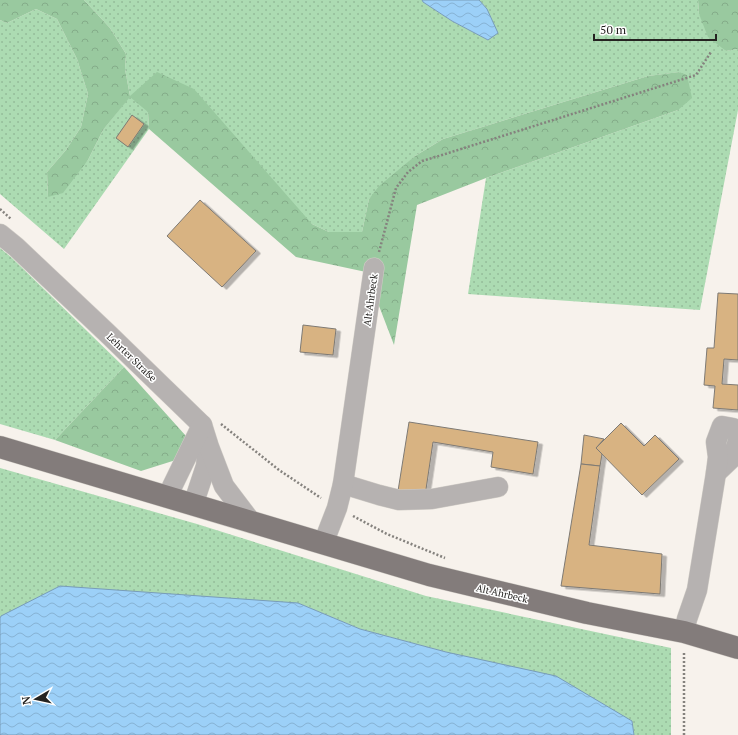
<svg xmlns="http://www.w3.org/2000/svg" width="738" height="735" font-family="'PT Serif',serif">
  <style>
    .grass { fill: url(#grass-dots) }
    .forest { fill: url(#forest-crowns) }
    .water { fill: url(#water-waves); stroke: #789cb8 }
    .building { fill: #d8b382; stroke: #7e7a74; filter: url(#shadow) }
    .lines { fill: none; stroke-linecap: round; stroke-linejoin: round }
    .minor-casing { stroke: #d1cdc7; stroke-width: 21 }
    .major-casing { stroke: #d1cdc7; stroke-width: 23 }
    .path { stroke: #85827e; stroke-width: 2.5; stroke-dasharray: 2 2; stroke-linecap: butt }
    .minor { stroke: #b6b2b1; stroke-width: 20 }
    .major { stroke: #837c7b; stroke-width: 22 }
    .labels { text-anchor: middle; stroke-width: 3; stroke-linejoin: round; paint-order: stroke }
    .street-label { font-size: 10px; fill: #252321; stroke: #fff }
  </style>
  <defs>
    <pattern id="grass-dots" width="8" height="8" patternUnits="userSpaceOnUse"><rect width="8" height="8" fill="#acdbb2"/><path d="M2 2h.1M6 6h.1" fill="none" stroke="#94bc99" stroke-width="1.8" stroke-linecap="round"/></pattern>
    <pattern id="forest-crowns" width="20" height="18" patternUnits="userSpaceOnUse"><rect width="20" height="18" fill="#99c99f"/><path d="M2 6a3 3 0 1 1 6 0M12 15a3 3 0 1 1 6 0" fill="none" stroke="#84ac89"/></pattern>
    <pattern id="water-waves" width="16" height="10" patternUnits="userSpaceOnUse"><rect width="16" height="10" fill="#9cd0f8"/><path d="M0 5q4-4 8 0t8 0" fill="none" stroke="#86b2d4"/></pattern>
    <filter id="shadow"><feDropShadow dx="4.5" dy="2.5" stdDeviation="0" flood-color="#0004"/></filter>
  </defs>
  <rect width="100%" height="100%" fill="#f7f2ec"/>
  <g class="grass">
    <path d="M84,0H422L423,2L452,21L488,40L487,9L479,0H698L699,14L726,51L738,49V110L700,310L468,294L486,178L678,110L680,72L648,76L443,139L415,156L369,199L362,232H329L312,224L148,112L149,129L64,249L0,194V20L7,23L36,9L57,19L77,59L88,94L81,127L66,150L47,172L48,197L88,160L103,130L130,96L125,69L126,54L110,28Z"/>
    <path d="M0,248L11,257L124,367L55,440L0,424Z"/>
    <path d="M0,468L197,524L426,596L671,648V735H634L632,721L446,652L360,629L298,603L1,616L0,618Z"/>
  </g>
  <g class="forest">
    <path d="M0,0H84L110,28L126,54L125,69L130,96L157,72L194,89L312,224L329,232H362L369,199L379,186L415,156L443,139L648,76L679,72L687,75L692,98L678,110L486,178L417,205L394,345L366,272L296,257L149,129L148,112L130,97L103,130L88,160L63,193L48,197L47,172L66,150L81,127L88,94L77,59L57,19L36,9L7,23L0,20Z"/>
    <path d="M698,0H738V49L726,51L708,37L699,14Z"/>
    <path d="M124,367L186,436L179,459L141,471L55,440Z"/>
  </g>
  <g class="water">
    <path d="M422,0H479L487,9L498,33L488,40L452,21L423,2Z"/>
    <path d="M60,586L298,603L360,629L446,652L556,676L632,721L634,735H0V618L1,616Z"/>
  </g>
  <g class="building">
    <path d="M132,115L144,124L128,147L116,138Z"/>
    <path d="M200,200L256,251L222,287L167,236Z"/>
    <path d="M718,293L738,294V360L724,359L722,384L738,385V410L713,408L715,386L704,385L707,348H714Z"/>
    <path d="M303,325L336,329L333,355L300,352Z"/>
    <path d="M409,422L538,442L533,474L491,467L493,452L433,442L425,496L398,491Z"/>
    <path d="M621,423L644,446L655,435L679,459L642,495L596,448Z"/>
    <path d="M584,435L604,439L596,448L602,454L600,466L581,464Z"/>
    <path d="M581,464L600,466L589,545L662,554L660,594L561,586Z"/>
  </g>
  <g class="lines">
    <g class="minor-casing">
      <g id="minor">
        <path d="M0,234L16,247L105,331L202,425L208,444L206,466L193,505"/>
        <path d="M209,447L224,486L252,523"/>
        <path d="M716,473L732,458L738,441"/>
        <path d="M343,484L379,495L399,500L432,499L498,487"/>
        <path d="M167,497L202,425"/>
        <path d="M323,544L337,508L343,484L374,268"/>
        <path d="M684,632L687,619L697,590L716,473L718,457L716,442L722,426L733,428L738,435"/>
      </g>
    </g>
    <g class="major-casing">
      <path id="major" d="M0,447L429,575L587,613L684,632L738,648"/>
    </g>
    <g class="path">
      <path d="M0,209L11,219"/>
      <path d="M379,252L396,188L408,172L422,161L442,155L696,75L711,52"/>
      <path d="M221,424L279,470L321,498"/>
      <path d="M353,516L387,534L445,558"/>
      <path d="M684,735V652"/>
    </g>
    <use href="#minor" class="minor"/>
    <use href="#major" class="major"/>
  </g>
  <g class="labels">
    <g class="street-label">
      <text transform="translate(370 300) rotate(-82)" y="4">Alt Ahrbeck</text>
      <text transform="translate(132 357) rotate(44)" y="4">Lehrter Straße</text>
      <text transform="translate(502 593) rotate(13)" y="4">Alt Ahrbeck</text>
    </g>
  </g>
  <g transform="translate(36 699) rotate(261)" stroke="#ffffff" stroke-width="3" paint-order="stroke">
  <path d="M0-3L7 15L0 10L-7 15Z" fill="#252321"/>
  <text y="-6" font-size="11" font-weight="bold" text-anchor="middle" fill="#252321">N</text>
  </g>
  <path d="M594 34v6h122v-6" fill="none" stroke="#252321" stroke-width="2"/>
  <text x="600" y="34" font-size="12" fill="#252321" stroke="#ffffff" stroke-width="3" paint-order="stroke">50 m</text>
</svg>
